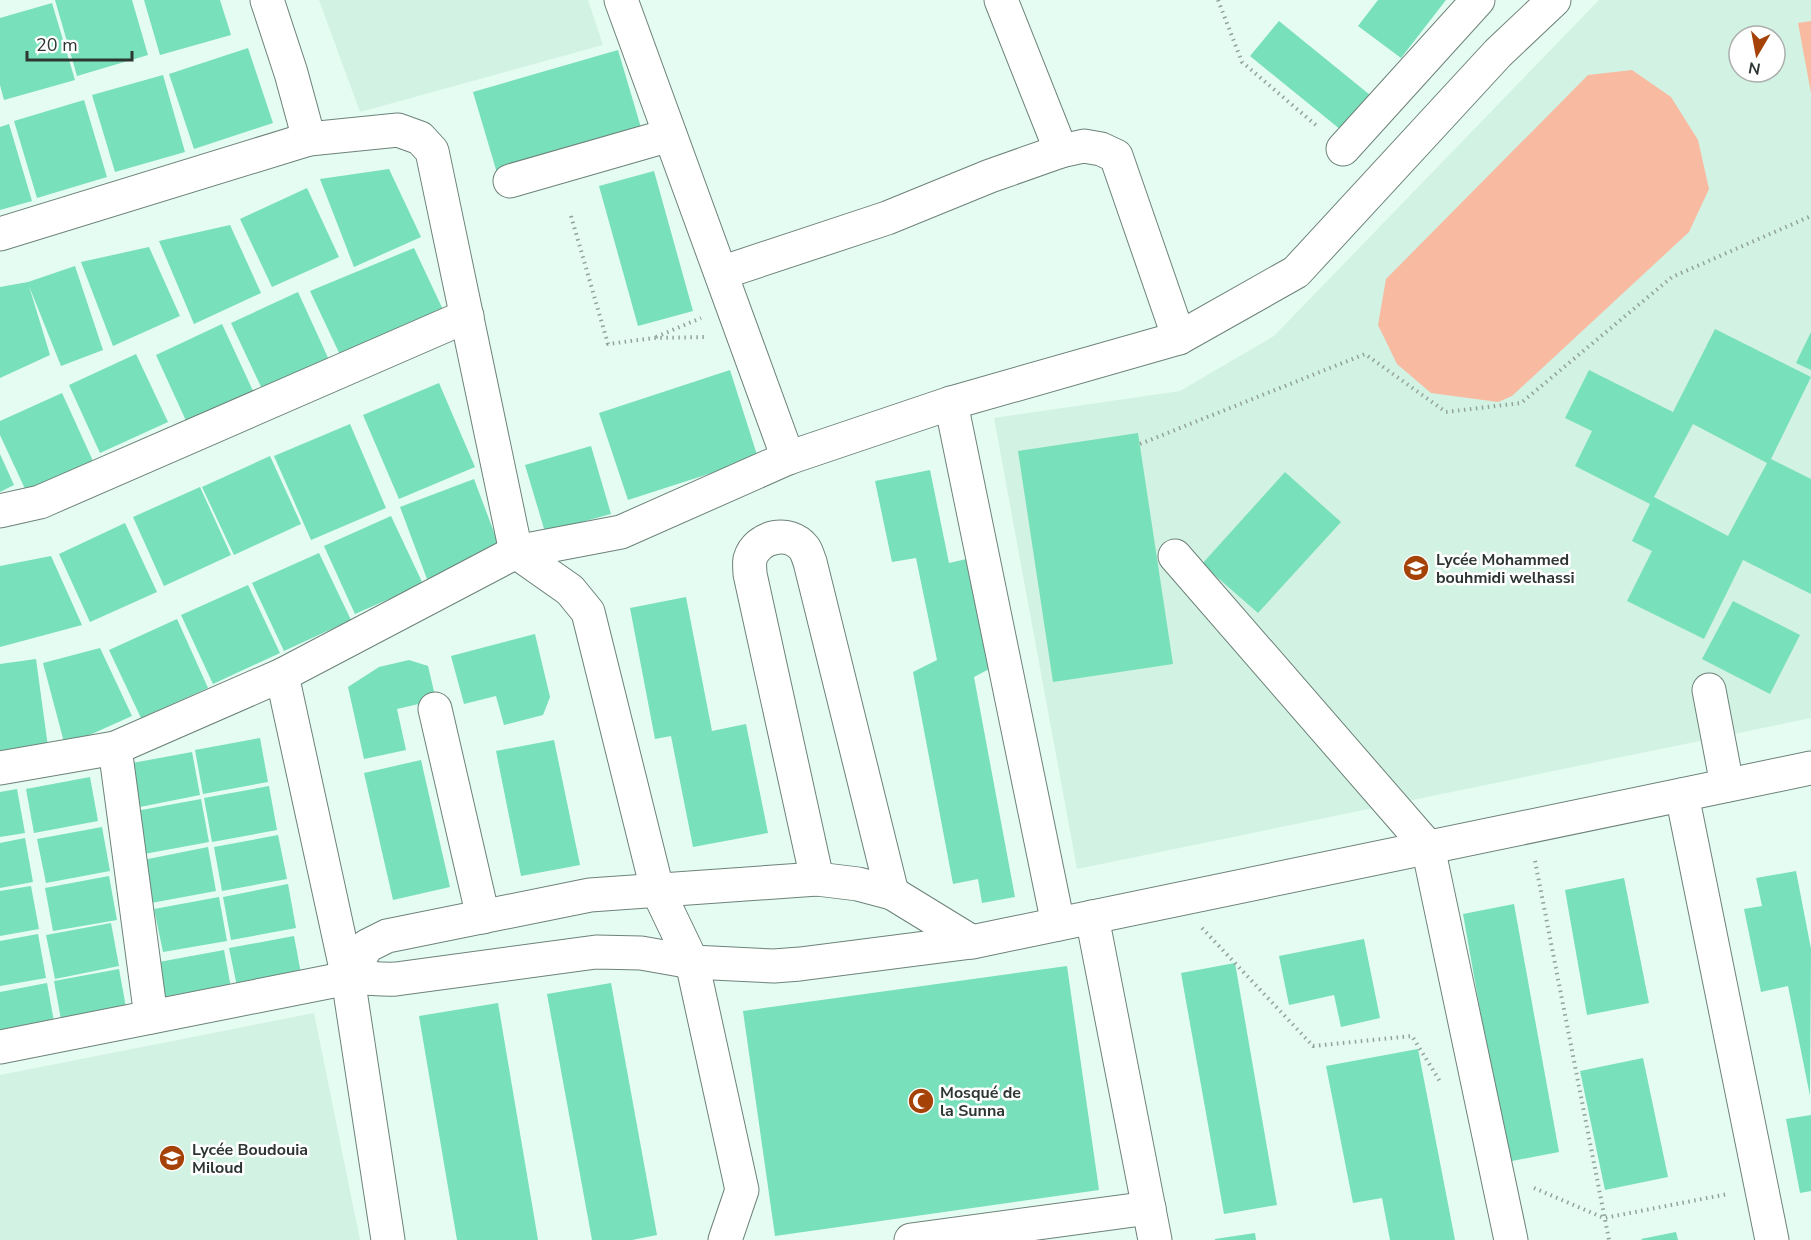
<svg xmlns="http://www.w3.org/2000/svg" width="1811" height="1240" font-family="'Nunito Sans',sans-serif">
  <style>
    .built { fill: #d2f2e4; fill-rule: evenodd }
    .green { fill: #f8baa0 }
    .building { fill: #78e0ba; fill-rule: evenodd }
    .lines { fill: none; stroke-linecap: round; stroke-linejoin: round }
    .minor-casing { stroke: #6d8279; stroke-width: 35 }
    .path { stroke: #92a39c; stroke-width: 4; stroke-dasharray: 1.5 4.5; stroke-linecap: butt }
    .minor { stroke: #fff; stroke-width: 33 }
    .labels { text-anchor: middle; stroke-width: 5; stroke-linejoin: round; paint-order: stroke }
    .poi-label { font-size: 16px; font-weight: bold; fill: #2d3632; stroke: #fff; text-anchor: start }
  </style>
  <rect width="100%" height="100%" fill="#e5fcf2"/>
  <g class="built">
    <path d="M319,0H588L603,45L360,112Z"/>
    <path d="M1599,0H1811V718L1077,869L994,418L1180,391L1274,336ZM1739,36H1775V72H1739Z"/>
    <path d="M314,1013L360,1240H0V1075Z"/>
  </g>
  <g class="green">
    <path d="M1811,21V93L1798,23Z"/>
    <path d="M1632,70L1671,97L1698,140L1709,189L1689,232L1512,396L1498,402L1431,393L1397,364L1378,325L1386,279L1588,75Z"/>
  </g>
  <g class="building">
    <path d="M55,0H132L148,55L77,76Z"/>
    <path d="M144,0H220L231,35L160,55Z"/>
    <path d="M1378,0H1446L1401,58L1358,26Z"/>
    <path d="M52,3L75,80L4,100L0,85V18Z"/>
    <path d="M1279,21L1370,95L1341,130L1250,56Z"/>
    <path d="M248,48L273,123L194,149L169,74Z"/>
    <path d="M618,50L642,131L497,173L473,92Z"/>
    <path d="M163,75L185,152L115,172L92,95Z"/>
    <path d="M84,100L107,177L37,198L14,121Z"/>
    <path d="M9,124L32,201L0,210V127Z"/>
    <path d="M389,169L421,237L354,267L320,179Z"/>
    <path d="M654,171L693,311L638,326L599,186Z"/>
    <path d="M307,188L339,257L272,287L240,219Z"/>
    <path d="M230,225L261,293L194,324L159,241Z"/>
    <path d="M149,247L180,316L113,346L81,262Z"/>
    <path d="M414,248L446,316L341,357L310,291Z"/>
    <path d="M75,266L103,350L61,366L29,286L50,355L0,378V287L28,282Z"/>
    <path d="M298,292L329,360L263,391L231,323Z"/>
    <path d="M222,324L254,393L187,423L156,355Z"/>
    <path d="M1715,329L1811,377L1771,459L1811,479V594L1743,560L1704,639L1627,601L1652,551L1632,541L1650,504L1575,466L1592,431L1565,418L1589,370L1673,412ZM1693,424L1767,463L1728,536L1654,497Z"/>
    <path d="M1811,332V370L1796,363Z"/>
    <path d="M136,354L168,422L100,453L69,385Z"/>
    <path d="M730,370L758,458L628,500L599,413Z"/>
    <path d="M439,383L475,467L399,499L363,415Z"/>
    <path d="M62,393L93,461L26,491L0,435V421Z"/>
    <path d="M350,424L386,508L311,540L274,456Z"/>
    <path d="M1138,433L1173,664L1053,682L1018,451Z"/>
    <path d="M591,446L611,514L545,532L525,465Z"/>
    <path d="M0,454L14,485L0,492Z"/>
    <path d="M270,456L301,524L234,555L202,487Z"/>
    <path d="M930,470L949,563L971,558L993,667L974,677L1015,897L982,903L978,879L953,884L913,672L937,660L916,558L892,562L875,481Z"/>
    <path d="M1285,472L1341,522L1258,613L1202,564Z"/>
    <path d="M474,479L501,551L427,579L400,507Z"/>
    <path d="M200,487L231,555L164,586L133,517Z"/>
    <path d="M391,516L423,584L355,614L324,546Z"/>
    <path d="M125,523L157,592L90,622L59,554Z"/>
    <path d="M319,553L351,620L284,651L252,583Z"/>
    <path d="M51,556L82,625L0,647V566Z"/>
    <path d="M248,585L280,653L213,684L181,615Z"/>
    <path d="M686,597L712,731L746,724L768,833L693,847L671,736L655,739L630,608Z"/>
    <path d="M1733,601L1800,635L1770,694L1702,659Z"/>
    <path d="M177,619L208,688L141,718L109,650Z"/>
    <path d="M535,634L550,697L543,715L504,725L496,696L464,704L451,656Z"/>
    <path d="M100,648L132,716L65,746L43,663Z"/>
    <path d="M36,659L48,747L0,754V664Z"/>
    <path d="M409,660L428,666L436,700L397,709L406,750L364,759L348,687L379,667Z"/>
    <path d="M260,738L268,782L203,794L195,750Z"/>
    <path d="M554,740L580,865L521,876L496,751Z"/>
    <path d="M192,752L200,795L135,808L127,764Z"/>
    <path d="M421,760L450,887L393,900L364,773Z"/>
    <path d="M90,777L98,821L34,833L26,789Z"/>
    <path d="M269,786L277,830L212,842L204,798Z"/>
    <path d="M17,789L25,833L0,837V792Z"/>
    <path d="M201,799L209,842L144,854L136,811Z"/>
    <path d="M102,827L110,871L46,883L37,839Z"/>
    <path d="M278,835L287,879L222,891L214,847Z"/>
    <path d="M25,838L33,882L0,888V843Z"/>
    <path d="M208,847L216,891L151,903L143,860Z"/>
    <path d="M1796,871L1811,949L1810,1096L1788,986L1761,992L1744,909L1762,906L1756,878Z"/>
    <path d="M109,876L117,920L53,931L45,888Z"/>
    <path d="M1624,878L1649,1003L1587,1015L1565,890Z"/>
    <path d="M288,884L296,928L231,940L223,897Z"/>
    <path d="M31,886L39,929L0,936V891Z"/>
    <path d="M219,897L227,941L163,952L154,909Z"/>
    <path d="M1514,904L1559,1152L1507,1162L1463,914Z"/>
    <path d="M111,923L119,966L55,979L46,935Z"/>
    <path d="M38,934L46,978L0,986V941Z"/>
    <path d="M294,936L302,979L238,991L229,948Z"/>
    <path d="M1364,939L1380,1018L1341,1027L1334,995L1289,1005L1279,956Z"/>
    <path d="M224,950L232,993L167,1005L159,962Z"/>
    <path d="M1235,963L1277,1205L1224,1214L1181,973Z"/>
    <path d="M1067,966L1099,1190L775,1236L743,1011Z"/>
    <path d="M119,969L127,1013L62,1025L54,981Z"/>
    <path d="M47,983L55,1027L0,1037V992Z"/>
    <path d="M611,983L657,1235L632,1240H592L547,994Z"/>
    <path d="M498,1003L538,1240H457L419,1016Z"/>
    <path d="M1418,1049L1455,1240H1390L1382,1198L1353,1203L1326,1066Z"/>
    <path d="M1643,1058L1668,1177L1605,1190L1580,1071Z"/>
    <path d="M1811,1115V1191L1800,1193L1786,1119Z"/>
    <path d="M1676,1232L1678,1240H1642L1641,1239Z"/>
    <path d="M1255,1233L1256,1240H1215V1239Z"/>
  </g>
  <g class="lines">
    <g class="minor-casing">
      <g id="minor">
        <path d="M267,0L291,73L309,139"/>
        <path d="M621,0L788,458"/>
        <path d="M1001,0L1061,151"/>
        <path d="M1343,149L1478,0"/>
        <path d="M510,181L670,135"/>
        <path d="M0,234L309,139L398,130L420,138L432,151L516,552L570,590L588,612L657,889L692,962L742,1190L725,1240"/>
        <path d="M721,273L887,218L990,176L1061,151L1084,146L1101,149L1116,156L1179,338"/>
        <path d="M951,403L1058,924"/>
        <path d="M0,511L40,502L467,316"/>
        <path d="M1175,556L1428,847L1511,1240"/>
        <path d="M282,675L348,978L388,1240"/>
        <path d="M1709,690L1727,785"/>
        <path d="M435,709L483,917"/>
        <path d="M115,748L151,1017"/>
        <path d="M0,768L115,748L282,675L516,552L621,532L788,458L951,403L1179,338L1296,272L1498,53L1554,0"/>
        <path d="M1682,795L1772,1240"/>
        <path d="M817,879L750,574C750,569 749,564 750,559C757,536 789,529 804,548C807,552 808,557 810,562L892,893"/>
        <path d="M1092,917L1155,1240"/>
        <path d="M348,978L367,946L387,936L590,895L817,879L858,884L892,893L972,942"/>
        <path d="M0,1047L348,978C365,977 380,980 396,979L596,952L641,953L692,962L774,966L800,964L972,942L1811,768"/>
        <path d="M911,1240L1149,1208"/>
      </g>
    </g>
    <g class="path">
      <path d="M1218,0L1242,62L1318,127"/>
      <path d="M571,216L608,344L654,338L707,337"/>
      <path d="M656,337L701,318"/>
      <path d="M1140,444L1365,354L1446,412L1521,403L1672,277L1811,216"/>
      <path d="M1535,861L1609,1240"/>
      <path d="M1202,928L1313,1046L1412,1036L1441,1083"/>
      <path d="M1534,1188L1604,1218L1728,1194"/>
    </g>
    <use href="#minor" class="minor"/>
  </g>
  <defs>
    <g id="school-disc" transform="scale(1.35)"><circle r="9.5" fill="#a54207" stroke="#fff"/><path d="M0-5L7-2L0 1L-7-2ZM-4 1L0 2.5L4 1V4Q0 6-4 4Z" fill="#fff"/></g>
    <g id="mosque-disc" transform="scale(1.35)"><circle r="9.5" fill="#a54207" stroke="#fff"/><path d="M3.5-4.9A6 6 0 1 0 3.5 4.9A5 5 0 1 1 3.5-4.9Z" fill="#fff"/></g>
  </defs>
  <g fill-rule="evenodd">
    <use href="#school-disc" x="1416" y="568"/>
    <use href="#mosque-disc" x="921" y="1101"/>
    <use href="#school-disc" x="172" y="1158"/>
  </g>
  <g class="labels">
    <g class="poi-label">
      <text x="1436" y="565">Lycée Mohammed<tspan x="1436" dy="18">bouhmidi welhassi</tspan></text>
      <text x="940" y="1098">Mosqué de<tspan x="940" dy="18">la Sunna</tspan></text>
      <text x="192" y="1155">Lycée Boudouia<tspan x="192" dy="18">Miloud</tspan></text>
    </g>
  </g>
  <g transform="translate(1757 54) rotate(190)"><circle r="28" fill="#ffffff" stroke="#abafad" stroke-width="1.5"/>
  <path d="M0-4.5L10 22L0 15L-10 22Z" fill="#a54207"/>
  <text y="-9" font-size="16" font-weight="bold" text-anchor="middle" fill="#2d3632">N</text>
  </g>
  <path d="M27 51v9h105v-9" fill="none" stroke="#2d3632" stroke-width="3"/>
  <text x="36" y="51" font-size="18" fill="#2d3632" stroke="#ffffff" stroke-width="4.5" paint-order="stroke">20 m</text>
</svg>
